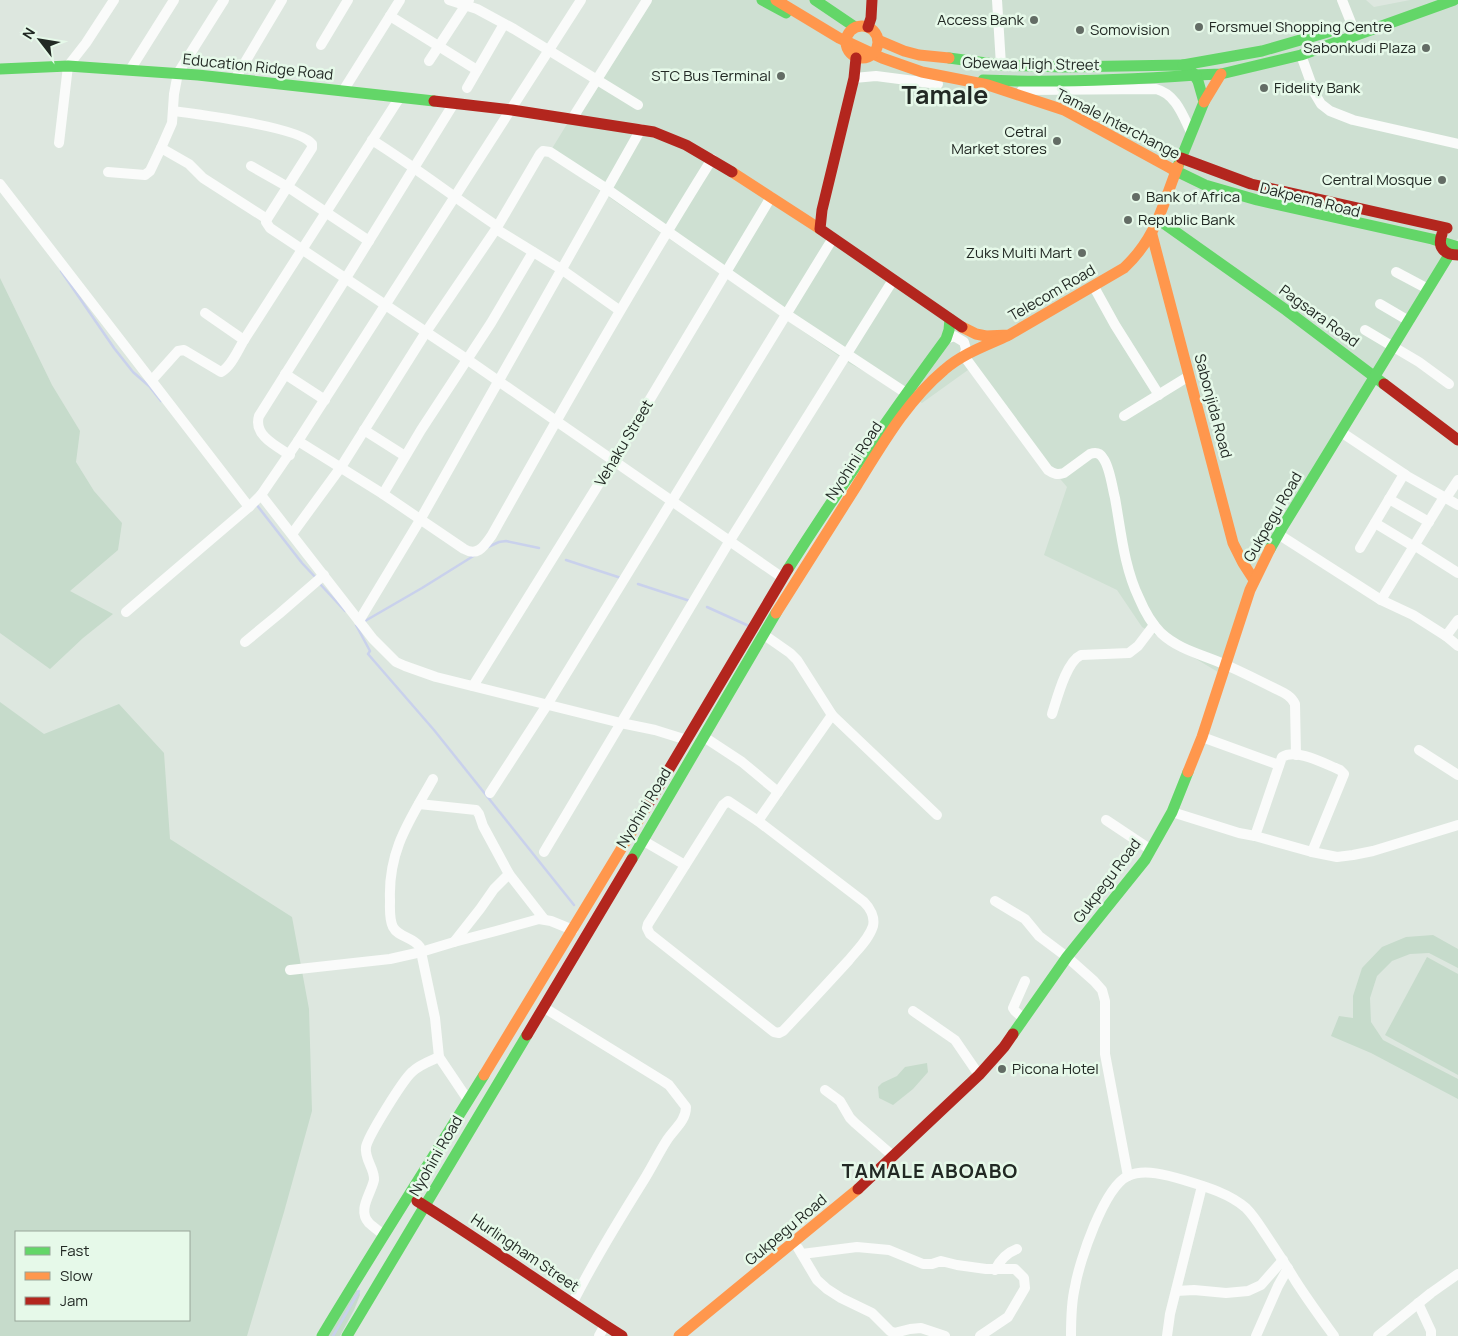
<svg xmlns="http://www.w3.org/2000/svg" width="1458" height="1336" font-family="Manrope,sans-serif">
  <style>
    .built { fill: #cee0d2 }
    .green { fill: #c6dbcb; fill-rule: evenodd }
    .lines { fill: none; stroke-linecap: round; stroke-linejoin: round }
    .stream { stroke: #c9d1ec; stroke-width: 2.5 }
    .street { stroke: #fafbfa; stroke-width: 10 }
    .fast { stroke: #63d668; stroke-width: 11 }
    .slow { stroke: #ff974d; stroke-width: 11 }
    .jam { stroke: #b3261e; stroke-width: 11 }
    .poi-dot { fill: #636c65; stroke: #e6f9e9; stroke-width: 2 }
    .labels { text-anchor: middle; stroke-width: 5; stroke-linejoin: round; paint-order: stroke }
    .poi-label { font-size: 15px; fill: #222924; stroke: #e6f9e9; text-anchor: end }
    .street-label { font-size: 15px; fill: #222924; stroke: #e6f9e9 }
    .district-label { font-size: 20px; font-weight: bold; letter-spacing: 1px; fill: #222924; stroke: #e6f9e9 }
    .town-label { font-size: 25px; font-weight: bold; fill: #222924; stroke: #e6f9e9 }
  </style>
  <rect width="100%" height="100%" fill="#dde7df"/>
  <path class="built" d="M643,0H1366L1374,7L1410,0H1458V238L1254,568L1218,672L1142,627L1117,590L1044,555L1067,487L968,370L922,403L849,363L548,155Z"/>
  <g class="green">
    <path d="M0,278L52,385L80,431L76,462L94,491L122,523L118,550L70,591L113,614L83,638L50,669L0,633Z"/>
    <path d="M0,702L44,734L119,704L164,753L170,839L292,917L309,1009L312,1111L284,1212L247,1336H0ZM16,1232H189V1320H16Z"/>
    <path d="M1433,935L1458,949V968L1429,953L1410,954L1392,961L1377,976L1370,998L1371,1022L1383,1040L1458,1079V1099L1371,1053L1331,1036L1339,1016L1353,1018V996L1362,968L1382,947L1406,937Z"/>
    <path d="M1427,957L1458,974V1075L1385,1035Z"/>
    <path d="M927,1063L928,1072L913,1089L893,1105L879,1098L878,1087L882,1083L897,1076L905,1067Z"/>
    <path d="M356,1290L359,1291L360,1295L354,1310L340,1336H327Z"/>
  </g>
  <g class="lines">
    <g class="stream">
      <path d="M61,271L114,348L133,372L149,386L161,401"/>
      <path d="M256,504L302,563L317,579"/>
      <path d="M488,547L499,542L506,541L539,548"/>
      <path d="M566,560L621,578"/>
      <path d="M320,584L345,611"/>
      <path d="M638,584L690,601"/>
      <path d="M707,607L749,626"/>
      <path d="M365,621L422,588L475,555"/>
      <path d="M356,625L370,651L368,654L434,730L574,905"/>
      <path d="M333,1336L359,1291"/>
    </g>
    <g class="street">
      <path d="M224,0L178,73L174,94L172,123L161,148L189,164L203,178L267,219L266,222L270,228L468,360L783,578"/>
      <path d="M449,0L477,9L514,29L638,105"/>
      <path d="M997,0L1001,65"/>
      <path d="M1342,0L1352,25"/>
      <path d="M390,16L477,70"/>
      <path d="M321,45L348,0"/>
      <path d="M1301,55L1315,94L1321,104L1330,111L1353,120L1458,144"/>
      <path d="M429,61L469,0"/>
      <path d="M130,70L174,0"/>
      <path d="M854,78L876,76L938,84"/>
      <path d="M235,79L282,0"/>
      <path d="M467,88L504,24"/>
      <path d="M1022,90L1156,89C1176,94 1183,116 1191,132"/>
      <path d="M343,91L400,0"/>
      <path d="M173,111C196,114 301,127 312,144V148L267,219"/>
      <path d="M572,119L647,0"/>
      <path d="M372,140C415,167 455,198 497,226"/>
      <path d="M59,143L68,66L86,43L114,0"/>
      <path d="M251,166L288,187L369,241"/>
      <path d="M108,172L145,175L150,171L161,148"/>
      <path d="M0,184L249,507"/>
      <path d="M496,229L561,269L619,310"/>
      <path d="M1396,272L1428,289"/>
      <path d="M1094,287L1115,325L1159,395"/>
      <path d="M1380,304L1409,321"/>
      <path d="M1365,330L1419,362L1449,384"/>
      <path d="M946,339L954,336L964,342L966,349L964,356L1048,470C1054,474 1057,475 1064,473L1090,454C1096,452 1100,453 1103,458C1110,467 1112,487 1115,498C1121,531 1124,567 1139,598C1144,610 1151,623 1161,633C1179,650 1204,655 1226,665C1242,672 1258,680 1274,688C1282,692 1291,695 1295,704L1296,755"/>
      <path d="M244,340L400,97"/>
      <path d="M285,374L325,400"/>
      <path d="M152,380L178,351L184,350L221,372C231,367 238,350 244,340L205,313"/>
      <path d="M1124,416L1189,376"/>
      <path d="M364,430L405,456"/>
      <path d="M1341,432L1407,476L1458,505"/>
      <path d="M298,441L383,494L464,549C478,557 484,546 492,535C563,408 635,282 712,159"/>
      <path d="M290,455C276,446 253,435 259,416L346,278L454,103"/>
      <path d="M383,494L421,430L491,323L533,252"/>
      <path d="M261,495L373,639L396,662L405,666L436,677L621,723L655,730L687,740"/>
      <path d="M1446,498L1458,480"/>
      <path d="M1389,499L1429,522"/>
      <path d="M1375,523L1413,546"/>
      <path d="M292,534L341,467L426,332L496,229L540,154L543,151L550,152L607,189L786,314L906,393"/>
      <path d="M1278,534L1381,600L1413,615L1446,636L1458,620"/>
      <path d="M1414,545L1458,573"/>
      <path d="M1360,548L1404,474"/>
      <path d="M1381,600L1444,497"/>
      <path d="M126,612L249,507L261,495L298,441L581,0"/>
      <path d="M359,621L420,520L641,129"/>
      <path d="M1446,636L1458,646"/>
      <path d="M245,642L279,614L324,575"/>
      <path d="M473,686L613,461L771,197"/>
      <path d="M1052,714C1057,699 1066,662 1081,655L1129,653L1138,646L1154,625"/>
      <path d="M832,715L937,815"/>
      <path d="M704,737L742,762L778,792L832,715L797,660L790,653L763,634"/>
      <path d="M1202,737L1279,765"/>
      <path d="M1419,750L1458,775"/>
      <path d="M433,779C410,820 388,850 390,900C390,909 389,919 393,927C398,937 413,937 420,947L435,1018L439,1057L468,1100"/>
      <path d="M490,793L547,705L833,238"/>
      <path d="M728,801L758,821L864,902C870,908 875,917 873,926C869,939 857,950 849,960C827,984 805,1008 783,1031L779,1033L774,1032L650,934L647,928L648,924L723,805Z"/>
      <path d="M419,804L476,810L479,814L483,826L509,874L544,919"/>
      <path d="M1172,812L1239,833L1255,836L1312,852L1337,857L1353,855L1373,851L1458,825"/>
      <path d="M1106,820L1151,850"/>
      <path d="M758,821L778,792"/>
      <path d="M1255,836L1282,757C1297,748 1325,764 1340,770L1344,774L1312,852"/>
      <path d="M642,840L685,865"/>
      <path d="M544,852L729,542L893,280"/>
      <path d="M995,901L1025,919L1039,936L1067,957L1094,981L1102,990L1105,1001V1054L1128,1176"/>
      <path d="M454,942L480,909L494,889L509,874"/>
      <path d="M290,970L390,959L421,952L454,942L496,931L539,919L551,921L573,930"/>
      <path d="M543,1007L663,1081L669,1085L686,1107C686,1121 674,1129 667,1140C658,1154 651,1169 642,1183C617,1223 593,1262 572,1304"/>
      <path d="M913,1011L955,1040L979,1075"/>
      <path d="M1024,1019L1015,1011L1013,1008L1025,981"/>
      <path d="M825,1090L840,1101L850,1118L855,1123L893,1156"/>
      <path d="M384,1235C379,1231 373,1227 369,1223C357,1210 371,1194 374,1180C375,1169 364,1159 366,1147C368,1136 403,1080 412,1072C419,1065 430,1061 439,1057"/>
      <path d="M798,1248L817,1280L827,1289L841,1298L872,1313L890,1331L894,1333L910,1329L921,1328L945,1336"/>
      <path d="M802,1254L857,1247L889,1250L923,1264H932L941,1261L957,1265L986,1269H1015L1024,1278L1025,1288L1008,1317L980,1336"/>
      <path d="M995,1270C1000,1260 1006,1253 1017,1249"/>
      <path d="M1176,1291L1194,1290L1226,1293L1248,1291L1261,1285L1283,1260"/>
      <path d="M1418,1303L1431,1331V1336"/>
      <path d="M599,1336L605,1325"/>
      <path d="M1071,1336C1071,1320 1071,1303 1075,1287C1079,1262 1104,1187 1128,1176C1145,1168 1170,1176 1187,1181C1207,1187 1230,1194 1246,1208C1254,1216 1260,1226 1266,1235C1276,1250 1286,1265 1295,1280C1307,1299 1321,1318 1334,1336"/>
      <path d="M1167,1336L1170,1314L1202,1186"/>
      <path d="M1256,1336L1278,1286L1288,1268"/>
      <path d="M1378,1336L1431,1293L1458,1274"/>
    </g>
    <g class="fast">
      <path d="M762,0L786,13"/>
      <path d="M815,0L855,27"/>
      <path d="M949,58L1001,65L1062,67L1183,65L1193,73L1198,81L1204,102L1178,166"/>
      <path d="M1183,65L1262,51L1328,32"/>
      <path d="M0,69L68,66L198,75L434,101"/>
      <path d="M1196,75L1221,74L1301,55L1454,0"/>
      <path d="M983,80C1054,83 1125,80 1196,75"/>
      <path d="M1172,169L1205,185L1257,200L1432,239L1458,247"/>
      <path d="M1159,220L1286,310L1384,384"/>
      <path d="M1270,549L1282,528L1449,255"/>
      <path d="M788,569C838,490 891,414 946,339L949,330L950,319"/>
      <path d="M632,859L776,613"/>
      <path d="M1013,1034L1067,957L1145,860L1172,812L1188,772"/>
      <path d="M322,1336C375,1248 430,1162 484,1075"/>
      <path d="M347,1336L527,1035"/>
    </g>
    <g class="slow">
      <path d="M776,0L839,38L882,58L922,72L988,85L1064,110L1172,169"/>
      <circle cx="862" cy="42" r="16"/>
      <path d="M878,40L904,51L919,55L949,58"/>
      <path d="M1204,102L1221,74"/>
      <path d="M732,172L820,229"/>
      <path d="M1152,235L1233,543L1243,563L1254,580"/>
      <path d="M962,327L976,334L986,336L1009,335L1124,268C1157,237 1162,206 1178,166"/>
      <path d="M776,613C803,570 830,528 857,485C882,445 907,401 944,370C962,354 985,346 1007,336"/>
      <path d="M1188,772L1202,737L1250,590L1270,549"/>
      <path d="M484,1075L646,808"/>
      <path d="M679,1336L858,1189"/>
    </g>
    <g class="jam">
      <path d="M868,27L871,18L872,0"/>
      <path d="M856,58L854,78L822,210L820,229L962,327"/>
      <path d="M434,101L512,110L654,132L686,145L732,172"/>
      <path d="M1181,158L1251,184L1447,228"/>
      <path d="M1442,234C1437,247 1444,255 1458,255"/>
      <path d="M1384,384L1458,440"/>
      <path d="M646,808L788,569"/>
      <path d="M527,1035L632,859"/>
      <path d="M858,1189L979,1075L1004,1047L1013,1034"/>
      <path d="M417,1201C486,1244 553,1292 622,1336"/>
    </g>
  </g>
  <g class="poi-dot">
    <circle cx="1034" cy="20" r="5"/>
    <circle cx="1199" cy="27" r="5"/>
    <circle cx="1080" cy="30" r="5"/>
    <circle cx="1426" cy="48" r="5"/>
    <circle cx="781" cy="76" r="5"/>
    <circle cx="1264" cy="88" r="5"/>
    <circle cx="1057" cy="141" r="5"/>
    <circle cx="1442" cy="180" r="5"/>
    <circle cx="1136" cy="197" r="5"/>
    <circle cx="1128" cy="220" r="5"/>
    <circle cx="1082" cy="253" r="5"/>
    <circle cx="1002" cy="1069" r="5"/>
  </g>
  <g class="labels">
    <g class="poi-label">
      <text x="1024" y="25">Access Bank</text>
      <text x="1209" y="32" text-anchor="start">Forsmuel Shopping Centre</text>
      <text x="1090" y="35" text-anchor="start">Somovision</text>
      <text x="1416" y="53">Sabonkudi Plaza</text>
      <text x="771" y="81">STC Bus Terminal</text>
      <text x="1274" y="93" text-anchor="start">Fidelity Bank</text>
      <text x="1047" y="137">Cetral<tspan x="1047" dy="17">Market stores</tspan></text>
      <text x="1432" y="185">Central Mosque</text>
      <text x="1146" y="202" text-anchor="start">Bank of Africa</text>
      <text x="1138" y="225" text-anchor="start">Republic Bank</text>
      <text x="1072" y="258">Zuks Multi Mart</text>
      <text x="1012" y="1074" text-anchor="start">Picona Hotel</text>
    </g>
    <g class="street-label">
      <text transform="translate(1031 64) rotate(1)" y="5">Gbewaa High Street</text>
      <text transform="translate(258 67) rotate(6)" y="5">Education Ridge Road</text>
      <text transform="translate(1118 124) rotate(27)" y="5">Tamale Interchange</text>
      <text transform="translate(1310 200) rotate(14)" y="5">Dakpema Road</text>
      <text transform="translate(1052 293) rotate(-30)" y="5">Telecom Road</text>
      <text transform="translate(1319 316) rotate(36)" y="5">Pagsara Road</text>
      <text transform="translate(1213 406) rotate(75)" y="5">Sabonjida Road</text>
      <text transform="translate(624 443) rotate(-59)" y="5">Vehaku Street</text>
      <text transform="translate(854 461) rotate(-57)" y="5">Nyohini Road</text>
      <text transform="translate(1273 517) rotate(-60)" y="5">Gukpegu Road</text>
      <text transform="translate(644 808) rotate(-59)" y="5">Nyohini Road</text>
      <text transform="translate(1107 881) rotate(-53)" y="5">Gukpegu Road</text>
      <text transform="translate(436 1156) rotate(-60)" y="5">Nyohini Road</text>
      <text transform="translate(786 1230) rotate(-40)" y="5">Gukpegu Road</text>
      <text transform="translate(525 1253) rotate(34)" y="5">Hurlingham Street</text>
    </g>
    <g class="district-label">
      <text x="930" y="1178">TAMALE ABOABO</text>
    </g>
    <g class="town-label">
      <text x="945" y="104">Tamale</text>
    </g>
  </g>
  <rect x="15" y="1231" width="175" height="90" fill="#e6f9e9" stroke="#98a69a"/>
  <rect x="25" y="1247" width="25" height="8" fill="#63d668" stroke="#98a69a"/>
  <text x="60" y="1256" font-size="15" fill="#222924">Fast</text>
  <rect x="25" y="1272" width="25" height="8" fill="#ff974d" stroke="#98a69a"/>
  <text x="60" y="1281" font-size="15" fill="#222924">Slow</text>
  <rect x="25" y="1297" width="25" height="8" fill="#b3261e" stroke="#98a69a"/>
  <text x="60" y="1306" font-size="15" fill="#222924">Jam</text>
  <g transform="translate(40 40) rotate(301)" stroke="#e6f9e9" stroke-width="4" paint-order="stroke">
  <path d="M0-4L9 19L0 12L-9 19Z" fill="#222924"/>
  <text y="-8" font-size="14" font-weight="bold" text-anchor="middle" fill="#222924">N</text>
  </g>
</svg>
